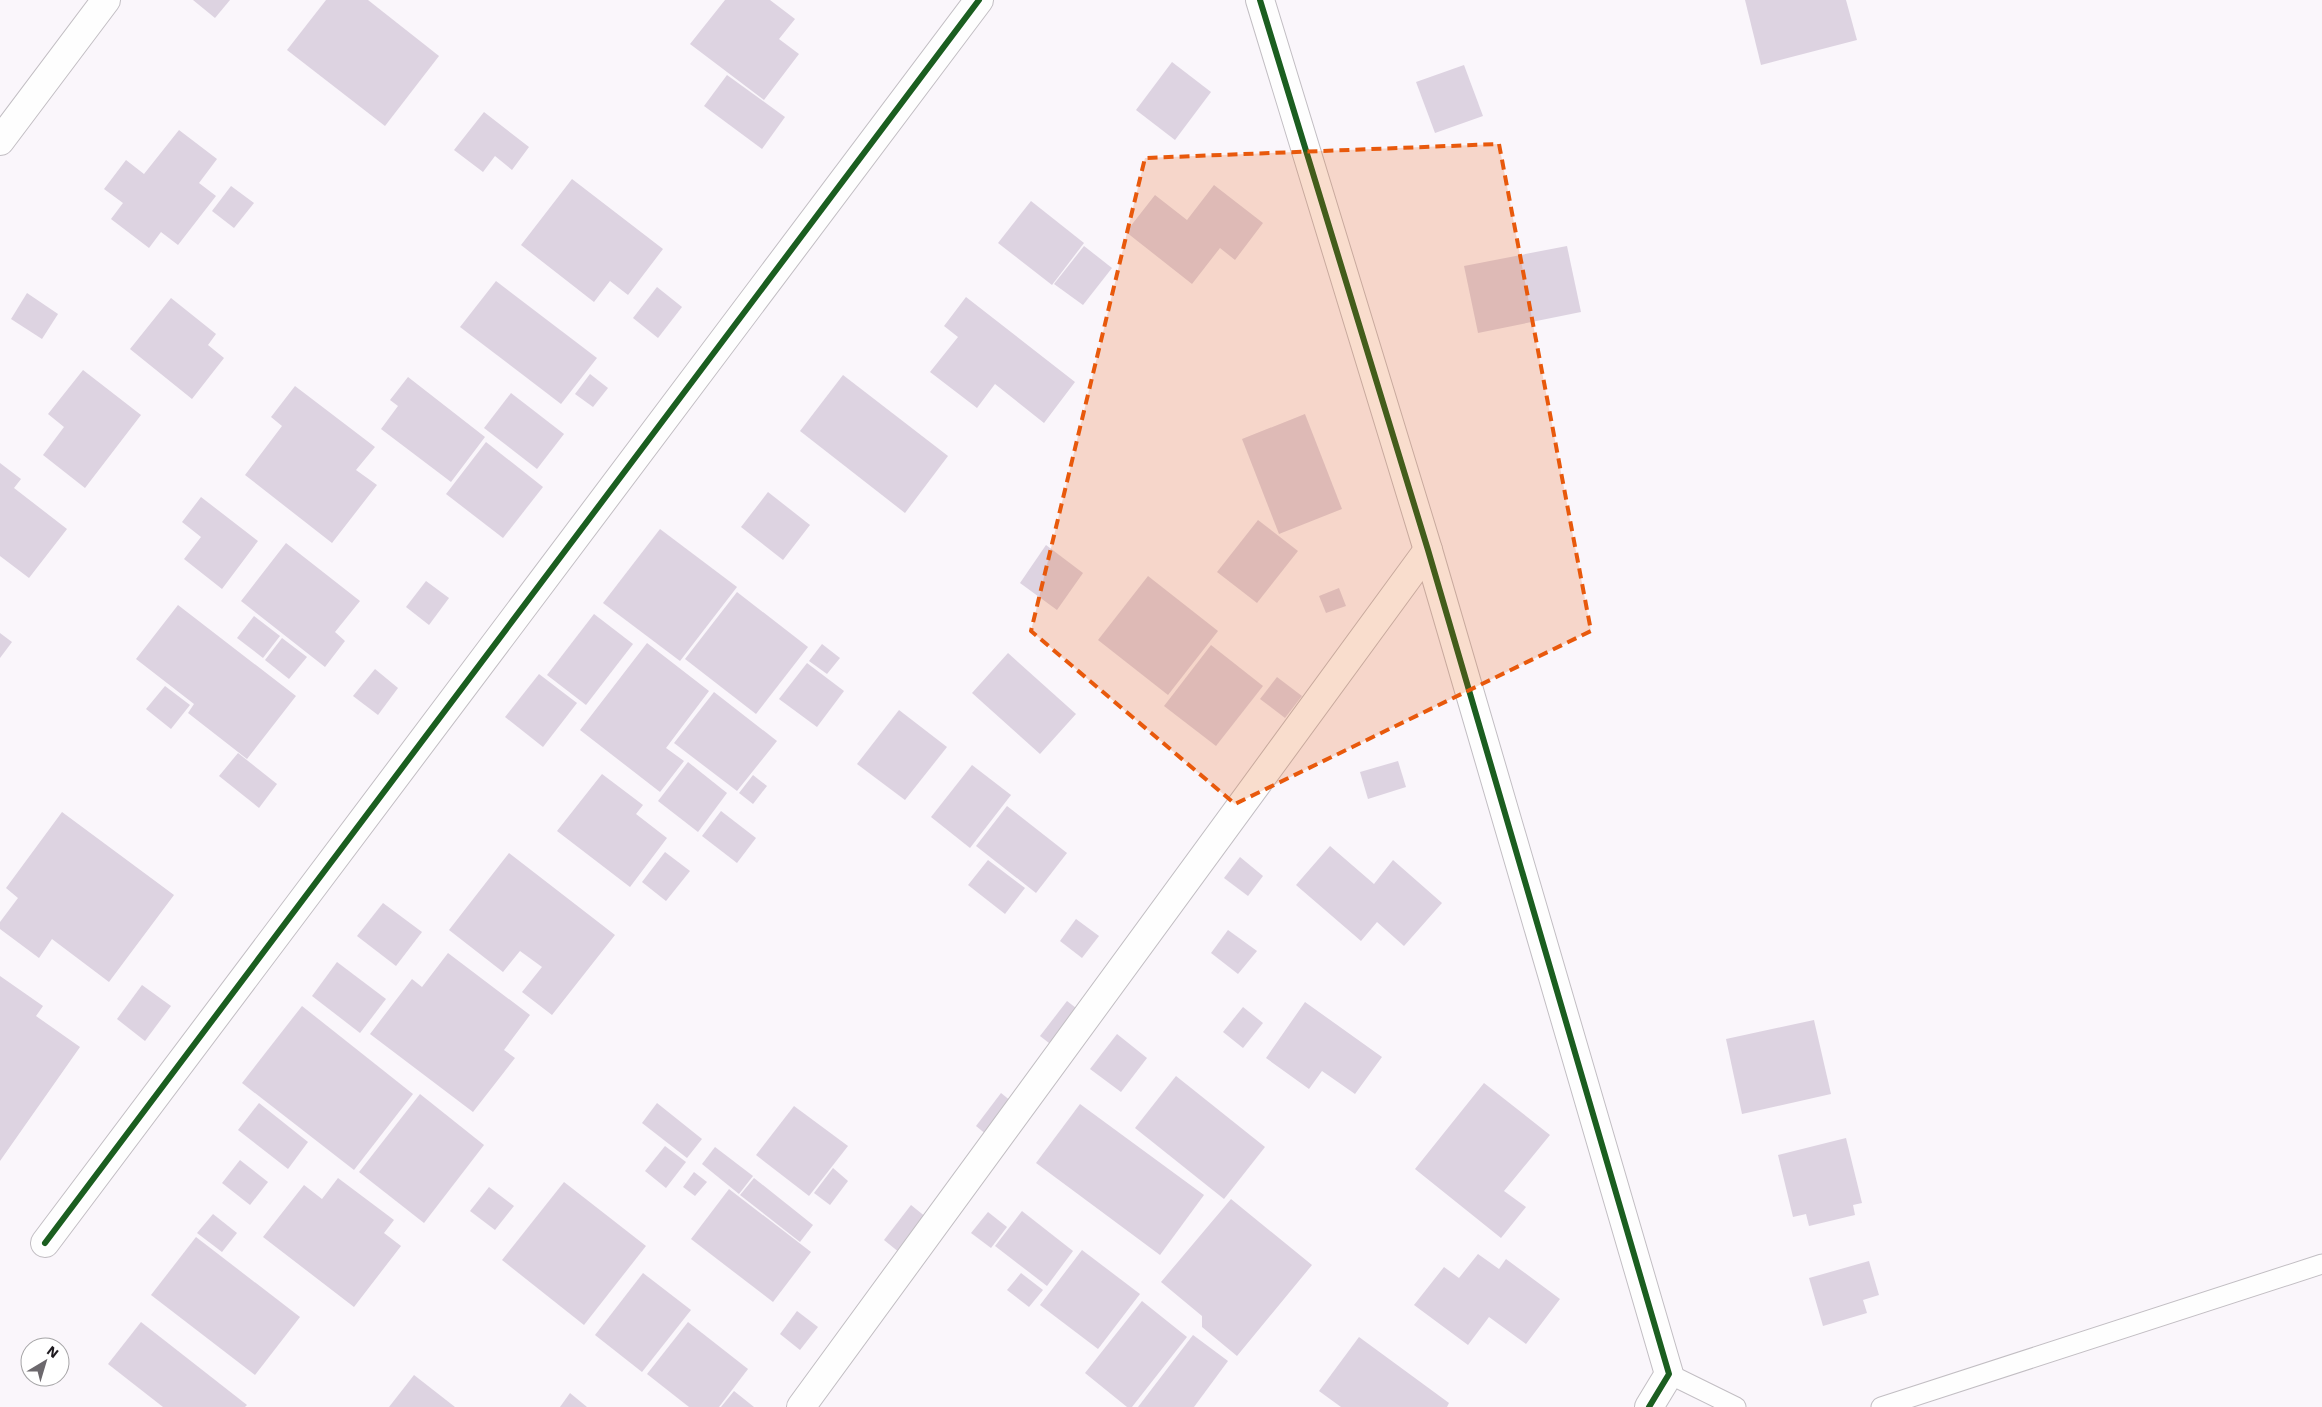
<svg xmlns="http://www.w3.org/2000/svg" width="2322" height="1407" font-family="'Work Sans',sans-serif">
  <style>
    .building { fill: #ddd3e1 }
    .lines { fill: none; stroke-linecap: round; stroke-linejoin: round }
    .lane-casing { stroke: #c2bec3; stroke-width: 21 }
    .street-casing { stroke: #c2bec3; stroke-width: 30 }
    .lane { stroke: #fefefe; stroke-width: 19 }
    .street { stroke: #fefefe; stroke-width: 28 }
    .cycleway-casing { stroke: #fff; stroke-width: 9 }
    .cycleway { stroke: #1b5e20; stroke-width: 6 }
    .marked { fill: #e8590c; fill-opacity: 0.2; stroke: #e8590c; stroke-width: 4; stroke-dasharray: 10 6; stroke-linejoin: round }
  </style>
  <rect width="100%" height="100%" fill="#faf6fb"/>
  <g class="building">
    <path d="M193,0H230L215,18Z"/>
    <path d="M326,0H368L439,56L385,126L287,50Z"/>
    <path d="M725,0H770L795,19L779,39L799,54L764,100L690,44Z"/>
    <path d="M1745,0H1846L1857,40L1761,65Z"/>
    <path d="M1172,62L1211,92L1175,140L1136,110Z"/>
    <path d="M1464,65L1483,116L1435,133L1416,82Z"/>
    <path d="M727,75L785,117L762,149L704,106Z"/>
    <path d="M484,112L529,147L512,170L495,156L483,172L454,150Z"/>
    <path d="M179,130L217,159L199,183L216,196L178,245L161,232L149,248L111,219L123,203L104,189L126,160L144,174Z"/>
    <path d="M572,179L663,249L628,295L610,281L594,302L521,245Z"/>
    <path d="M1214,185L1263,223L1235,260L1220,248L1192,284L1126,232L1155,195L1187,220Z"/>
    <path d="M231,186L254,203L234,228L212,211Z"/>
    <path d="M1031,201L1084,243L1052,285L998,243Z"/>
    <path d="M1084,246L1112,268L1083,305L1054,284Z"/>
    <path d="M1567,246L1581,312L1478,333L1464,266Z"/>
    <path d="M496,281L597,358L561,404L460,327Z"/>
    <path d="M657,287L682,307L658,338L633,318Z"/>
    <path d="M27,293L58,314L42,339L11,319Z"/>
    <path d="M966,297L1075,382L1044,423L995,384L977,408L930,372L958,337L944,326Z"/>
    <path d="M171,298L216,334L208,345L224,358L192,399L130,349Z"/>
    <path d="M83,370L141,415L85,488L43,455L64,427L48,414Z"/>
    <path d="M590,374L608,388L593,407L575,394Z"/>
    <path d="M843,375L948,456L905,513L800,431Z"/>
    <path d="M408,377L485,437L451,482L381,429L398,406L390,400Z"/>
    <path d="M295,386L375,447L356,470L377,485L332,543L245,475L282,426L271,417Z"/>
    <path d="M511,393L564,434L537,469L484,428Z"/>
    <path d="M1305,414L1342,509L1279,534L1242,439Z"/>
    <path d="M486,442L543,487L503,538L446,494Z"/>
    <path d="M0,463L21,479L14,488L67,529L29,578L0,556Z"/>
    <path d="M768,492L810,525L783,560L741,527Z"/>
    <path d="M201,497L258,541L222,589L184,559L201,537L182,522Z"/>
    <path d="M1258,520L1298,551L1257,603L1217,572Z"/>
    <path d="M660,529L737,587L680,661L603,603Z"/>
    <path d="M286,543L360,601L335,632L345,641L325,667L241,601Z"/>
    <path d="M1046,545L1083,573L1057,610L1020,583Z"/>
    <path d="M1148,576L1218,631L1168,695L1098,640Z"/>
    <path d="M426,581L449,598L429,625L406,607Z"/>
    <path d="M1339,588L1346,606L1326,613L1319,596Z"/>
    <path d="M737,592L808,647L756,714L685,659Z"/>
    <path d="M178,605L296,696L247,759L188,713L194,704L136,659Z"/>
    <path d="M594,614L633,644L586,705L547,675Z"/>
    <path d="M254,616L280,636L263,658L237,638Z"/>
    <path d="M0,633L12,642L0,658Z"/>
    <path d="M282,638L307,657L289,679L265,660Z"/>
    <path d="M647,643L709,691L666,748L684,761L660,792L580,730Z"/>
    <path d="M822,644L840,658L827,674L809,661Z"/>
    <path d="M1211,645L1263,686L1216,746L1164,706Z"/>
    <path d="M1008,653L1076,714L1040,754L972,693Z"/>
    <path d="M807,663L844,691L817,727L779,699Z"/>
    <path d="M375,669L398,688L378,715L353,696Z"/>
    <path d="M539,674L577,703L543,747L505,717Z"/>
    <path d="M1277,677L1302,696L1285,718L1260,699Z"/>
    <path d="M165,686L190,705L171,729L146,709Z"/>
    <path d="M714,692L777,741L737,791L674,743Z"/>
    <path d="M899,710L947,747L905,800L857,764Z"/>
    <path d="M238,753L277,784L259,808L219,776Z"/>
    <path d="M1398,761L1406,787L1368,799L1360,772Z"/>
    <path d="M688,762L727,793L698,832L658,801Z"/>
    <path d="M972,765L1011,795L970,848L931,817Z"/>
    <path d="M602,774L643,805L636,814L667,838L630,887L557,831Z"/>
    <path d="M753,775L767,786L753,804L739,793Z"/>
    <path d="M1007,806L1067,853L1036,893L976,846Z"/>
    <path d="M721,811L756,838L737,863L702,836Z"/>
    <path d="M62,812L174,895L109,982L52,939L39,958L0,929V922L18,898L6,888Z"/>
    <path d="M1330,846L1374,884L1393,860L1442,903L1404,946L1377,922L1361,941L1296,885Z"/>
    <path d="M665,852L690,871L666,901L642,882Z"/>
    <path d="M509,853L615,935L552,1015L522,992L542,967L520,951L503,972L449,930Z"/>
    <path d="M1240,857L1263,876L1248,896L1224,878Z"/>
    <path d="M988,860L1025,888L1005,914L968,885Z"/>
    <path d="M383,903L422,932L396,966L357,936Z"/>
    <path d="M1076,919L1099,936L1082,958L1060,941Z"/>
    <path d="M1228,930L1257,951L1238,974L1211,953Z"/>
    <path d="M448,953L530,1015L504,1050L515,1058L473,1112L370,1034L412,979L422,987Z"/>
    <path d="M337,962L386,999L360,1033L312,996Z"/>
    <path d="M0,976L43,1006L36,1016L80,1047L0,1161Z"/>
    <path d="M142,985L171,1006L145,1041L117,1019Z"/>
    <path d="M1067,1001L1085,1015L1058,1050L1040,1036Z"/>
    <path d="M1305,1002L1382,1057L1355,1094L1322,1071L1309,1089L1266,1058Z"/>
    <path d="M302,1006L413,1094L354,1170L242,1083Z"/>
    <path d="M1243,1007L1263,1023L1243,1048L1223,1032Z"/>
    <path d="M1814,1020L1831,1094L1742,1114L1726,1039Z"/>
    <path d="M1117,1034L1147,1058L1121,1092L1090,1069Z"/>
    <path d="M1176,1076L1265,1147L1224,1199L1135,1128Z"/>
    <path d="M1484,1083L1550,1135L1504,1191L1526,1207L1501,1238L1415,1169Z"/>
    <path d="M1001,1093L1017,1106L992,1139L976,1126Z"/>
    <path d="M420,1094L484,1145L424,1223L359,1172Z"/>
    <path d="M259,1103L308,1142L288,1169L238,1130Z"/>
    <path d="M657,1103L702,1139L687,1158L642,1123Z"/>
    <path d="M1080,1104L1204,1195L1160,1255L1036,1163Z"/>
    <path d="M794,1106L848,1146L809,1196L756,1155Z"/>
    <path d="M1846,1138L1862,1203L1853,1205L1855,1215L1809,1226L1806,1214L1793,1217L1778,1155Z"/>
    <path d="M665,1146L686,1162L666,1188L645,1171Z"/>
    <path d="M715,1147L753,1176L739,1194L702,1164Z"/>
    <path d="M240,1160L268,1182L250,1205L222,1183Z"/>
    <path d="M833,1168L848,1181L830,1205L814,1193Z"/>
    <path d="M694,1172L707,1182L695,1196L683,1187Z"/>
    <path d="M338,1178L394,1220L384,1233L401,1246L354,1307L263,1237L304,1185L322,1199Z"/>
    <path d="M754,1178L813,1225L800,1242L740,1195Z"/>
    <path d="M564,1182L646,1246L584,1325L502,1260Z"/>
    <path d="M489,1187L514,1206L495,1230L470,1211Z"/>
    <path d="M729,1189L811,1252L773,1302L691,1239Z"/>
    <path d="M1231,1199L1312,1265L1237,1356L1202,1327V1316L1161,1282Z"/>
    <path d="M911,1205L932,1222L905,1257L884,1240Z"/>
    <path d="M1022,1211L1073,1251L1047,1286L995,1246Z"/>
    <path d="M988,1212L1007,1227L991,1248L971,1233Z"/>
    <path d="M213,1214L237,1233L222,1252L197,1233Z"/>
    <path d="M196,1237L300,1317L255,1375L151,1295Z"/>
    <path d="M1082,1250L1140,1294L1098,1349L1040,1305Z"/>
    <path d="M1478,1254L1499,1269L1506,1259L1560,1299L1526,1344L1489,1317L1468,1345L1414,1305L1444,1267L1459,1278Z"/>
    <path d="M1869,1261L1879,1295L1863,1300L1867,1313L1823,1326L1809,1278Z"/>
    <path d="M643,1273L691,1310L642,1372L595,1335Z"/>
    <path d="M1021,1273L1043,1290L1029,1307L1007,1290Z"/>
    <path d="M1142,1301L1187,1337L1132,1407H1127L1085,1373Z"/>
    <path d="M797,1311L818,1327L800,1350L780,1334Z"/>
    <path d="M141,1322L247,1405L245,1407H163L108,1364Z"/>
    <path d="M688,1322L748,1369L719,1407H689L647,1374Z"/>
    <path d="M1193,1335L1228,1361L1194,1407H1138Z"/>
    <path d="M1359,1337L1449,1403L1447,1407H1341L1319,1391Z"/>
    <path d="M414,1375L455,1407H389Z"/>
    <path d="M734,1391L754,1407H721Z"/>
    <path d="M570,1393L587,1407H560Z"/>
  </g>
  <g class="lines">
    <g class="lane-casing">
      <g id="lane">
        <path d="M1669,1374L1736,1407"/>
        <path d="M1881,1407L2322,1264"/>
      </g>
    </g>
    <g class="street-casing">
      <g id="street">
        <path d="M1260,0L1428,550L1669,1374L1649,1407"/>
        <path d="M0,141L106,0"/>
        <path d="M45,1243L979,0"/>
        <path d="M801,1407L1428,550"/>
      </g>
    </g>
    <use href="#lane" class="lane"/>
    <use href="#street" class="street"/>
    <g class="cycleway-casing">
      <g id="cycleway">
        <path d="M1260,0L1428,550L1669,1374L1649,1407"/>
        <path d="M45,1243L979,0"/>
      </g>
    </g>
    <use href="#cycleway" class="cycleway"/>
  </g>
  <path class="marked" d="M1499,144L1591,631L1235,804L1031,631L1145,158Z"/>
  <g transform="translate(45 1362) rotate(38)"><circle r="24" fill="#ffffff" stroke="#a5a4a6"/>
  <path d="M0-4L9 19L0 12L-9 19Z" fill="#6c686d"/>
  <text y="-8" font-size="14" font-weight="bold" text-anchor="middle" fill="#1f1b20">N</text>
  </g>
</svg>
